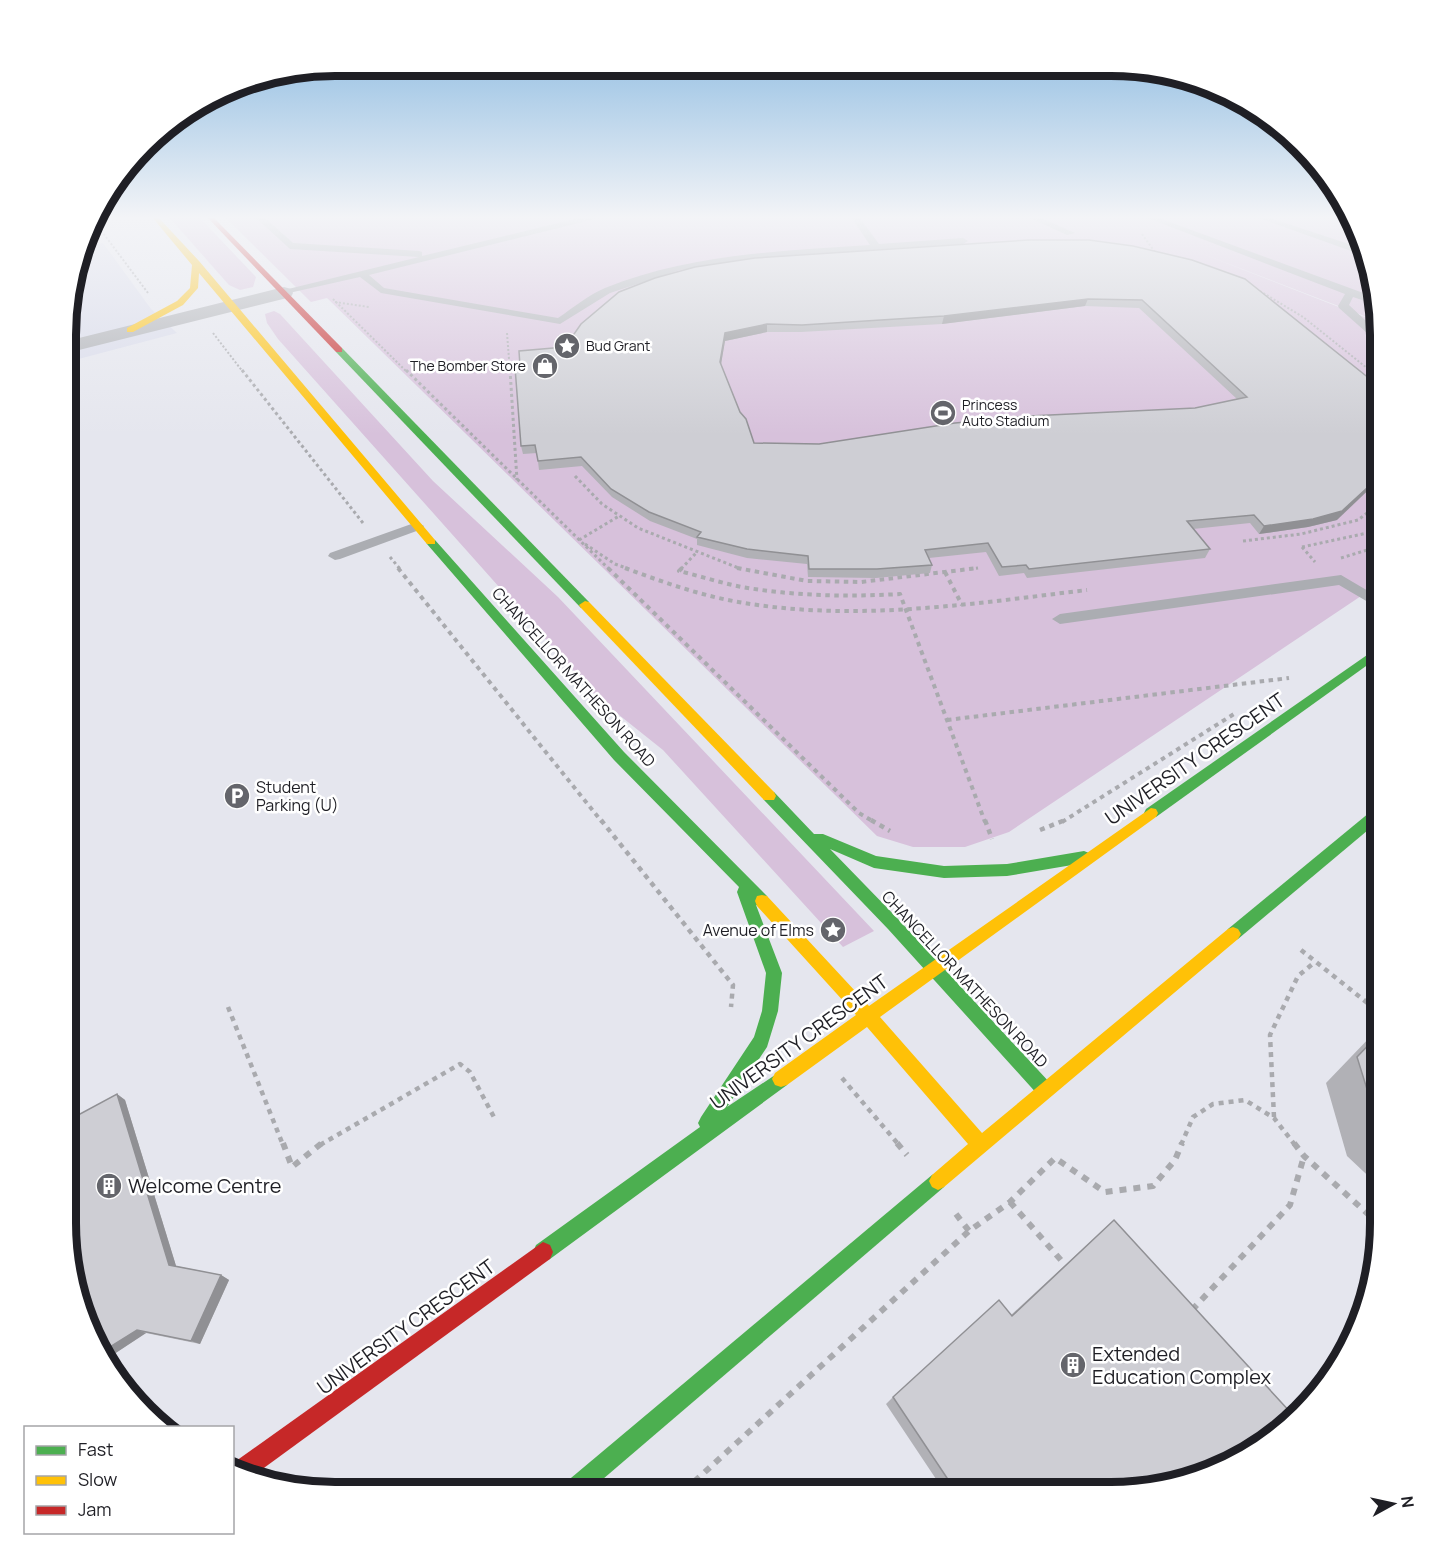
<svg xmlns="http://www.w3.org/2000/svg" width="1447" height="1558" font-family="Manrope,sans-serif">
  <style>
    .built { fill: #d8daea }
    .green { fill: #d7c1db }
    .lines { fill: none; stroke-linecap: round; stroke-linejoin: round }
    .path-far4 { stroke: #a9aaae; stroke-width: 2; stroke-dasharray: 2 2; stroke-linecap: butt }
    .path-far3 { stroke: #a9aaae; stroke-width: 3; stroke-dasharray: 3 3; stroke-linecap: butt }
    .path-far2 { stroke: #a9aaae; stroke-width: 4; stroke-dasharray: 4.5 4.5; stroke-linecap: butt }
    .path-far1 { stroke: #a9aaae; stroke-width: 4.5; stroke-dasharray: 5 5; stroke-linecap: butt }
    .path { stroke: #a9aaae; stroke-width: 6; stroke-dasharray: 7 7; stroke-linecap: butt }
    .lane { fill: #abadb2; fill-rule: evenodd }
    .street { fill: #abadb2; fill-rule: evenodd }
    .fast { fill: #4caf50; fill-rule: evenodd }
    .slow { fill: #ffc107; fill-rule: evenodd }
    .jam { fill: #c62828; fill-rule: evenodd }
    .wall { fill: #b1b1b6; fill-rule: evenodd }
    .shaded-wall { fill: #909094 }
    .building { fill: #ceced4; stroke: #909094; stroke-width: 1.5; fill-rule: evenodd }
    .labels { text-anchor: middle; stroke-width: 5; stroke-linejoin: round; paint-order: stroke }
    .far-poi-label { font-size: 14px; fill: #1f1f25; stroke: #fff; text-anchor: start }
    .street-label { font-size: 16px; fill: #1f1f25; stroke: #fff }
    .poi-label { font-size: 16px; fill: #1f1f25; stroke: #fff; text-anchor: start }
    .near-street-label { font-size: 20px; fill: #1f1f25; stroke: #fff }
    .near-poi-label { font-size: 20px; fill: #1f1f25; stroke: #fff; text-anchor: start }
    .rim { fill: none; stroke: #1f1f25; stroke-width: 8 }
  </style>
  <rect width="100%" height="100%" fill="#e5e6ee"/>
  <path class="built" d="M103,243L151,309L177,333L71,361V283L85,247Z"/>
  <g class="green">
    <path d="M169,217H199L256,277L253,287L240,290L229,285Z"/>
    <path d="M225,217H1351L1367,248L1380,322L1190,249L1380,323V594L1370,590L1009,832L965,847H913L877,836L327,298L311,302Z"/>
    <path d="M274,311L280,314L433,481L558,597L874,931L843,947L663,750L599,699L278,339L267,323L265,314Z"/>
  </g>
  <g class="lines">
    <g class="path-far4">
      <path d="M94,221L148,293"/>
      <path d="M1142,234L1157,255"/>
      <path d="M1260,291L1303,317L1372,372"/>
      <path d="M333,299L407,372"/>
      <path d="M335,302L369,307"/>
      <path d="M213,333L243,372"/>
      <path d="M507,333L510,372"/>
    </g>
    <g class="path-far3">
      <path d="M242,370L363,523"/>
      <path d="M406,370L609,569"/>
      <path d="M510,370L517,480"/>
      <path d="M1370,370L1380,378"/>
      <path d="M575,476L602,504L638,528L741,569"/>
      <path d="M579,540L619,516"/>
      <path d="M1243,541L1301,534L1358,520L1380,503"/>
      <path d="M585,544L615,564L629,569"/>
      <path d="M1302,547L1315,562"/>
      <path d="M1302,547L1372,532L1380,527"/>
      <path d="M390,557L400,569"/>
      <path d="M1341,558L1380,546"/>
      <path d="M681,569L696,553"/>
      <path d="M970,569L978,568"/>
    </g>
    <g class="path-far2">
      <path d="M398,568L602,822"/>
      <path d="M608,568L859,813L874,822"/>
      <path d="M625,568C660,581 696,594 733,601C851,623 970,604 1087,590"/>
      <path d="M682,568L679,571C700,576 721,583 742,587C794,596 847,597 900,594L985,822"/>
      <path d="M737,568L807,581L861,582L978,568"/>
      <path d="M945,572L962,605"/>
      <path d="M947,720L1289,678"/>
      <path d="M1062,822L1234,714"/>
    </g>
    <g class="path-far1">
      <path d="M601,820L733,985L731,1007"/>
      <path d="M871,820L890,831"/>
      <path d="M985,820L992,839"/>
      <path d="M1040,830L1065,820"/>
      <path d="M1301,950L1380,1013"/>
      <path d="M228,1007L283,1145"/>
      <path d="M842,1078L899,1145"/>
      <path d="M1274,1117L1270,1035L1298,976L1315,962"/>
      <path d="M320,1145L460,1064L470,1072L496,1121"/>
      <path d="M1181,1145L1193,1117L1213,1104L1245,1100L1274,1118L1295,1145"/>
    </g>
    <g class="path">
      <path d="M283,1143L292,1167L322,1143"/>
      <path d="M897,1143L907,1155"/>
      <path d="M1294,1143L1304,1156L1380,1225"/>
      <path d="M1010,1202L1067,1267"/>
      <path d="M956,1214L969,1231"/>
      <path d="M1192,1310L1290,1205L1304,1156"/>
      <path d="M684,1491L969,1231L1010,1202L1055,1158L1105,1192L1153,1186L1175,1160L1182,1143"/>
    </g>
    <g class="lane">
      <path d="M255,217H264L293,243L419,251L422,252V256L583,217H596L595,219L369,275L384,288L558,318C573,308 588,295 605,288C689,254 780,251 870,245L851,217H859L879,244L963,238L968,241L963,244L767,258L680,270L610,293L560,324L381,293L360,277L280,295V291L419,257L290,249Z"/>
      <path d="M1028,217H1039L1075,233L1067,235Z"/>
      <path d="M1145,217H1156L1377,298V305L1353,297L1349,305L1380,334V342L1376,341L1339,308L1338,306L1345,294Z"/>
      <path d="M1256,217H1267L1367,250L1368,257Z"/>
      <path d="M417,522L424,526L422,529L340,559L335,560L328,556L330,553Z"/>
      <path d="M1341,575L1380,598V609L1339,585L1060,624L1052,619L1060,614Z"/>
    </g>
    <path class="street" d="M284,287L291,289L293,293L291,297L71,352V340Z"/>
    <g class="fast">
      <path d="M336,348H342L589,602V608H581L336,352Z"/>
      <path d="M431,539L435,540L624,752L767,896L769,901L767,906L762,907L756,905L782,973L778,1011L767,1047L727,1107L781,1071L787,1073L790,1079L787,1085L550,1259L543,1262L536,1259L533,1252L536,1245L700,1127L698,1123L701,1117L754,1037L762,1011L766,973L737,892L739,887L614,760L427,544L426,542Z"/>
      <path d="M1380,646V656L1156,817H1146L1144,813L1146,809Z"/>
      <path d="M769,791L774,792L814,834H823L876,856L944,866L1007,864L1084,851L1089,853L1091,857L1089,861L1084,863L1007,876L944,878L874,868L830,849L898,919L1051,1084L1054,1090L1051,1096L1045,1098L1039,1096L888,929L764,800L762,796L764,792Z"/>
      <path d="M1380,807V820L1238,939L1233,941L1228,939L1225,934L1228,929L1375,808Z"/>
      <path d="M938,1172L944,1175L947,1181L944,1187L589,1491H562L565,1483L932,1175Z"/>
    </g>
    <g class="slow">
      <path d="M152,217H158L199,261L435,540V544H427L199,273L198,288L183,305L133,332H127V328L177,301L190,288L192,265Z"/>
      <path d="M585,601L589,602L774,792L776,796L774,800H764L581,608L579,605Z"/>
      <path d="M1151,808L1156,809L1158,813L1156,817L880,1017L982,1133L1228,929L1233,927L1238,929L1241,934L1238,939L944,1187L938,1190L932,1187L929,1181L932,1175L968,1144L867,1027L787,1085L781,1087L775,1085L772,1079L775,1073L856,1015L757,906L755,901L757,896L762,895L767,896L869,1006Z"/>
    </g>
    <g class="jam">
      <path d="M207,217H213L342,348V352H336Z"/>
      <path d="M543,1242L550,1245L553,1252L550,1259L257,1473L234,1466L236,1461Z"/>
    </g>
  </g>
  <g class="wall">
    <path d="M1192,260L1337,520L1308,527L1259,534L1250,523L1193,529L1210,549L1205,558L1027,578L1024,573L999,576L986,552L929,558L932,565L930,573L876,578L808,577L807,564L747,558L697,545V539L650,521L612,497L582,466L539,470L537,453L523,454L521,446L520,366L565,347ZM1085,306L1139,308L1237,399L1195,408L819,444L754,443L740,412L721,364L725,341L767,332H801L942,324Z"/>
    <path d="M1380,1014V1187L1347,1156L1326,1083L1373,1034L1366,1028Z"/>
    <path d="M117,1094L125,1100L176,1266L221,1275L229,1280L200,1344L146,1333L105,1360Z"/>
    <path d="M1114,1220L1129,1491H928L938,1482L886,1404L893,1397L1011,1315Z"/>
  </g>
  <g class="shaded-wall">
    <path d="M1088,299L1085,306L942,324L944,316Z"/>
    <path d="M767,324V332L725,341L720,370V362L725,333Z"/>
    <path d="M1380,476V479L1337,520L1308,527L1259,534L1264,526Z"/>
    <path d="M117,1094L125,1100L177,1269L169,1265Z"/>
    <path d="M221,1275L229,1280L200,1344L191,1341Z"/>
    <path d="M137,1330L146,1333L105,1360L102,1352Z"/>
  </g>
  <g class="building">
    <path d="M1029,240H1089L1133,246L1192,260L1245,279L1375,383H1380V476L1342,511L1313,519L1264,526L1254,515L1187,521L1210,549L1029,569L1026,565L1002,567L988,543L925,550L932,565L877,569H809L808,556L747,549L697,537L701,532L649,512L611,489L581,457L538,461L535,445L521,446L515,367L520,366L519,351L565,347L581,324L619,292L655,278L695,267L755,258ZM1088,299L1142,300L1247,397L1195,408L1029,416L955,423L819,444L754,443L746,419L740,412L720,362L725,333L767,324L802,325L944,316Z"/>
    <path d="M1380,1033V1131L1357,1057Z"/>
    <path d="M117,1094L169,1265L221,1275L191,1341L137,1330L102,1352L80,1310L67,1240V1121Z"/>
    <path d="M1114,1220L1292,1414L1262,1446L1199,1478L1129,1491H934L947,1478L893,1397L999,1300L1012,1316Z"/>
  </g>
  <linearGradient id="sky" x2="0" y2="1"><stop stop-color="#7eb3de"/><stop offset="0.5" stop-color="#f3f4f7"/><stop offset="1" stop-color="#f3f4f7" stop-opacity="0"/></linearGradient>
  <rect width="1447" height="435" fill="url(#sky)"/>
  <defs>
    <g id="sight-disc" transform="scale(1.35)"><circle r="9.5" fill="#64656b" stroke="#fff"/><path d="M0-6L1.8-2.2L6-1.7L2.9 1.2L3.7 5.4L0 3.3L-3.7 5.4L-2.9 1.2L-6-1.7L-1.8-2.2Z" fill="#fff"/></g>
    <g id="shop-disc" transform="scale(1.35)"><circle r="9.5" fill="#64656b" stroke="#fff"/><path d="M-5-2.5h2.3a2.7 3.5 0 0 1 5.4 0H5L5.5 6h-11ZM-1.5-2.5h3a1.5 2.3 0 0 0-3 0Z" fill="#fff"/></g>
    <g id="stadium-disc" transform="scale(1.35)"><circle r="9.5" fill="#64656b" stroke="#fff"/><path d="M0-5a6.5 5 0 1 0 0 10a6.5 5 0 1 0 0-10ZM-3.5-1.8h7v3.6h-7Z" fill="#fff"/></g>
    <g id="parking-disc" transform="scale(1.35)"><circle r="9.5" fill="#64656b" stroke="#fff"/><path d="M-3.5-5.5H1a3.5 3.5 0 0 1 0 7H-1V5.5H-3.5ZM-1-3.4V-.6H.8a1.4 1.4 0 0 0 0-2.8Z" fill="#fff"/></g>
    <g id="building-disc" transform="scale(1.35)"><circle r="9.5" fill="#64656b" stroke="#fff"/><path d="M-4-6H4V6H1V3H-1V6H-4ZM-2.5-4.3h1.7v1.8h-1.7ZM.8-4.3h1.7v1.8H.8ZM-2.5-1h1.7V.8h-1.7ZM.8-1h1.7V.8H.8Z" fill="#fff"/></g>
  </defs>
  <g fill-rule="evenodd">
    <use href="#sight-disc" x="567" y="346"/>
    <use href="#shop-disc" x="545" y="366"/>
    <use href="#stadium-disc" x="943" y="413"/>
    <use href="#parking-disc" x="237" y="796"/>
    <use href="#sight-disc" x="833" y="930"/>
    <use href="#building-disc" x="109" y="1186"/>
    <use href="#building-disc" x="1073" y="1365"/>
  </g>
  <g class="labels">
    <g class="far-poi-label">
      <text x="586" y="351">Bud Grant</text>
      <text x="526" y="371" text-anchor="end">The Bomber Store</text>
      <text x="962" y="410">Princess<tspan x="962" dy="16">Auto Stadium</tspan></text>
    </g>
    <g class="street-label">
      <text transform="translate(574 677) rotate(48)" y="6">CHANCELLOR MATHESON ROAD</text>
      <text transform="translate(965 979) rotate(47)" y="6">CHANCELLOR MATHESON ROAD</text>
    </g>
    <g class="poi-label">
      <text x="256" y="793">Student<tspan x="256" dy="18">Parking (U)</tspan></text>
      <text x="814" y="936" text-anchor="end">Avenue of Elms</text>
    </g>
    <g class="near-street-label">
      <text transform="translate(1195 759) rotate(-35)" y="7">UNIVERSITY CRESCENT</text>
      <text transform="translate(799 1042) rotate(-36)" y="7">UNIVERSITY CRESCENT</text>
      <text transform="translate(406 1327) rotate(-36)" y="7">UNIVERSITY CRESCENT</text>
    </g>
    <g class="near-poi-label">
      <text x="128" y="1193">Welcome Centre</text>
      <text x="1092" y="1361">Extended<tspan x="1092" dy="23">Education Complex</tspan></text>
    </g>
  </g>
  <path d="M0 0H1447V1558H0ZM335 76H1111A259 259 0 0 1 1370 335V1223A259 259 0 0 1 1111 1482H335A259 259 0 0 1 76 1223V335A259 259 0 0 1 335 76Z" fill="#fff" fill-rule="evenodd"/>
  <path class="rim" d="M335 76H1111A259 259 0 0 1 1370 335V1223A259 259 0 0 1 1111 1482H335A259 259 0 0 1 76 1223V335A259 259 0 0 1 335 76Z"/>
  <rect x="24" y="1426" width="210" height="108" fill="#ffffff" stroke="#a5a5a8" stroke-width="1.5"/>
  <rect x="36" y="1446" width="30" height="9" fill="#4caf50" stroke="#a5a5a8" stroke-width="1.5"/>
  <text x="78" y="1456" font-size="18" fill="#1f1f25">Fast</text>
  <rect x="36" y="1476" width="30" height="9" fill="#ffc107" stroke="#a5a5a8" stroke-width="1.5"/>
  <text x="78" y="1486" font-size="18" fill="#1f1f25">Slow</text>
  <rect x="36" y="1506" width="30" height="9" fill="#c62828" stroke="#a5a5a8" stroke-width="1.5"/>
  <text x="78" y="1516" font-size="18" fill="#1f1f25">Jam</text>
  <g transform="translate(1393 1504) rotate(82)" stroke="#ffffff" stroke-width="4.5" paint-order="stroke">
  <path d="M0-4.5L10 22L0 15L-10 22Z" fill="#1f1f25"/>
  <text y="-9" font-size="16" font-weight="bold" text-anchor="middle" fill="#1f1f25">N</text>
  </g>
</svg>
